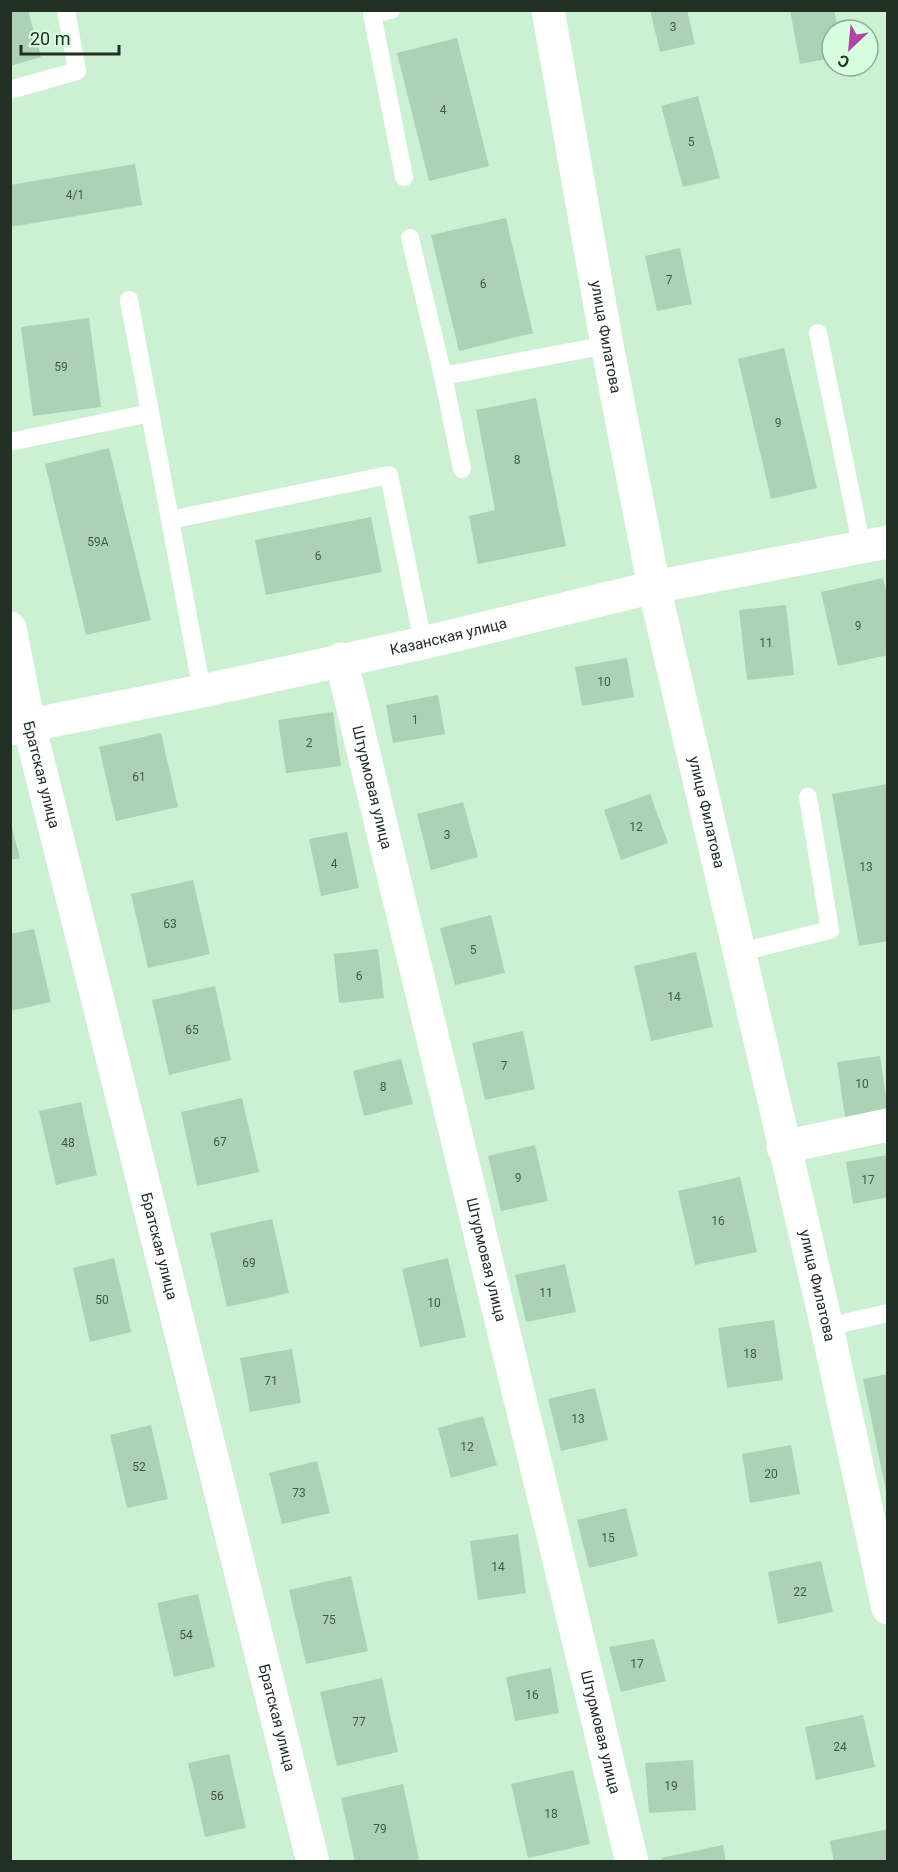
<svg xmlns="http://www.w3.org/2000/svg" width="898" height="1872" font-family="Roboto,sans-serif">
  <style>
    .building { fill: #add1b4 }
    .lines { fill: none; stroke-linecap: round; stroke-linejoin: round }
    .lane { stroke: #fff; stroke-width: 18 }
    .street { stroke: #fff; stroke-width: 33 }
    .labels { text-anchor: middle; stroke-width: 4.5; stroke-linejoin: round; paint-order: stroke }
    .number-label { font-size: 12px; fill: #445848 }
    .street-label { font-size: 15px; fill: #212f24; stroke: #d8fddf }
  </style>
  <rect width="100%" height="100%" fill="#cbf0d2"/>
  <g class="building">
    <path d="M10,10H28L41,57L10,66Z"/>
    <path d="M650,10H687L695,44L660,52Z"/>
    <path d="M790,10H834L838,30H832V58L800,64Z"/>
    <path d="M457,38L489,166L429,181L397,53Z"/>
    <path d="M698,96L720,178L683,187L661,106Z"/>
    <path d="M135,164L142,205L10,227V185Z"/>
    <path d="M506,218L533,333L459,351L431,235Z"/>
    <path d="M680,248L692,304L657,311L645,256Z"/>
    <path d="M89,318L101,407L33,416L21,327Z"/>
    <path d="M784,348L817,488L771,499L738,359Z"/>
    <path d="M536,398L566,546L478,564L469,516L495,510L476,410Z"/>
    <path d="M109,448L151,620L86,635L45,464Z"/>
    <path d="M371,517L382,572L266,595L255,540Z"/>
    <path d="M883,578L888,597V655L838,666L821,592Z"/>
    <path d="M786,605L794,675L747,680L739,610Z"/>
    <path d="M627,658L634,697L582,706L575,667Z"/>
    <path d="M438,695L445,734L393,743L386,705Z"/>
    <path d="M333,712L341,766L286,773L278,720Z"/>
    <path d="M161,733L178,807L116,821L99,747Z"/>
    <path d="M888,784V941L859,946L832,794Z"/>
    <path d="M650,794L668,843L621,860L604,810Z"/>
    <path d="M463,802L478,857L431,870L417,814Z"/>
    <path d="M10,820L20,858L10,860Z"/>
    <path d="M347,832L359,888L321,896L309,839Z"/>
    <path d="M193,880L210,954L148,968L131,894Z"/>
    <path d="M491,915L505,973L455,985L440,928Z"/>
    <path d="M34,929L51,1002L10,1011V934Z"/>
    <path d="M378,949L384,998L339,1003L334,954Z"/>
    <path d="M696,952L713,1027L651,1041L634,966Z"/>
    <path d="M215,986L231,1060L169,1075L152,1000Z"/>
    <path d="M523,1031L535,1089L485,1100L472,1043Z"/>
    <path d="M880,1056L888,1111L845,1117L837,1062Z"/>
    <path d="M401,1059L413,1104L364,1116L353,1071Z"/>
    <path d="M242,1098L259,1172L197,1186L181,1112Z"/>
    <path d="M81,1102L97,1175L56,1185L39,1111Z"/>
    <path d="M535,1145L548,1201L501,1211L488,1156Z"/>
    <path d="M888,1155V1197L853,1204L846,1162Z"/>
    <path d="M740,1177L757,1252L695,1265L678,1191Z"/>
    <path d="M272,1219L289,1293L227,1307L210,1233Z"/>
    <path d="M114,1258L131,1332L90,1342L73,1268Z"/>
    <path d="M448,1258L466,1337L420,1347L402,1269Z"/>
    <path d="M565,1264L576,1312L526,1322L515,1275Z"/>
    <path d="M774,1320L783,1380L727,1388L718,1328Z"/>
    <path d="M292,1349L301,1403L250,1412L240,1358Z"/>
    <path d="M888,1374V1491H886L863,1379Z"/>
    <path d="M595,1388L608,1440L561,1451L548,1399Z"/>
    <path d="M483,1416L497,1465L451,1478L438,1428Z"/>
    <path d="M151,1425L168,1499L127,1508L110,1435Z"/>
    <path d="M791,1445L800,1494L750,1503L742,1454Z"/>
    <path d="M317,1461L330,1513L282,1524L269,1473Z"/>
    <path d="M626,1508L638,1556L589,1568L577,1520Z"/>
    <path d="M518,1534L526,1593L478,1600L470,1541Z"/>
    <path d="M821,1561L833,1612L778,1624L768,1572Z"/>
    <path d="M351,1576L368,1651L306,1664L289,1590Z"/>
    <path d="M198,1594L215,1667L174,1677L157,1603Z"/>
    <path d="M654,1639L666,1681L621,1692L609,1647Z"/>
    <path d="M551,1668L559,1713L515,1721L506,1677Z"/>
    <path d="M382,1678L398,1752L337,1766L320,1692Z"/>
    <path d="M863,1715L875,1767L816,1780L805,1727Z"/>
    <path d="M229,1754L246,1828L205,1837L188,1763Z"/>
    <path d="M693,1760L696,1810L649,1813L645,1763Z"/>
    <path d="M573,1770L590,1844L528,1858L511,1784Z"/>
    <path d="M403,1784L419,1859L409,1862H355L341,1798Z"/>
    <path d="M888,1829V1862H834L830,1841Z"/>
    <path d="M723,1845L726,1862H662L661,1858Z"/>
  </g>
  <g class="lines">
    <g class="lane">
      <path d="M391,10L372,14L404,177"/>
      <path d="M10,90L77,71L66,10"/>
      <path d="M410,238L443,376"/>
      <path d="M129,300L202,691"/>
      <path d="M818,333L862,548"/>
      <path d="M10,442L150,413"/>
      <path d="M462,469L443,376L607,345"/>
      <path d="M170,520L389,475L423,643"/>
      <path d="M741,952L830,930L808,797"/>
      <path d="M827,1327L888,1313"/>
    </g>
    <g class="street">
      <path id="s1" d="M548,10L607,345L654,587L827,1327L888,1608"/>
      <path id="s2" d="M10,628L29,725L313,1862"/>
      <path id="s3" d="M341,659L632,1862"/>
      <path id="s4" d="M10,729L202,691L423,643L654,587L888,542"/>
      <path d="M783,1147L888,1125"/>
    </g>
  </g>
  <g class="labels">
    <g class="number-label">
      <text x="673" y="31">3</text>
      <text x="443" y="114">4</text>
      <text x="691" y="146">5</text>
      <text x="75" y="199">4/1</text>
      <text x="669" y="284">7</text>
      <text x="483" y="288">6</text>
      <text x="61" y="371">59</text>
      <text x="778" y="427">9</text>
      <text x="517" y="464">8</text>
      <text x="98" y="546">59А</text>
      <text x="318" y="560">6</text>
      <text x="858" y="630">9</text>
      <text x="766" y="647">11</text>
      <text x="604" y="686">10</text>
      <text x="415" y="724">1</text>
      <text x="309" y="747">2</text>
      <text x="139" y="781">61</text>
      <text x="636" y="831">12</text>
      <text x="447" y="839">3</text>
      <text x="334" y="868">4</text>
      <text x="866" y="871">13</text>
      <text x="170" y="928">63</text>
      <text x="473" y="954">5</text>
      <text x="359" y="980">6</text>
      <text x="674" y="1001">14</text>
      <text x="192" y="1034">65</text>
      <text x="504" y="1070">7</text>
      <text x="862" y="1088">10</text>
      <text x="383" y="1091">8</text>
      <text x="220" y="1146">67</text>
      <text x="68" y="1147">48</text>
      <text x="518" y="1182">9</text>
      <text x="868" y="1184">17</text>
      <text x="718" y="1225">16</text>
      <text x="249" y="1267">69</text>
      <text x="546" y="1297">11</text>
      <text x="102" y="1304">50</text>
      <text x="434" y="1307">10</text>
      <text x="750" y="1358">18</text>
      <text x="271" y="1385">71</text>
      <text x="578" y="1423">13</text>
      <text x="467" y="1451">12</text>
      <text x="139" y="1471">52</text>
      <text x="771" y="1478">20</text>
      <text x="299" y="1497">73</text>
      <text x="608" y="1542">15</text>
      <text x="498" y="1571">14</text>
      <text x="800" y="1596">22</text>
      <text x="329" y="1624">75</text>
      <text x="186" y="1639">54</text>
      <text x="637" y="1668">17</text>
      <text x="532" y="1699">16</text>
      <text x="359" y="1726">77</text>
      <text x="840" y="1751">24</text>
      <text x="671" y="1790">19</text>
      <text x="217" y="1800">56</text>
      <text x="551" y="1818">18</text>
      <text x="380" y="1833">79</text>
    </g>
    <g class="street-label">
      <text dy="5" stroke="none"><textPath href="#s1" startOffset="332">улица Филатова</textPath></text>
      <text dy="5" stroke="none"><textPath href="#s4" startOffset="448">Казанская улица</textPath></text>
      <text dy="5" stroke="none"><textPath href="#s2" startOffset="150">Братская улица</textPath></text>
      <text dy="5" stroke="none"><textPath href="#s3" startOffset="132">Штурмовая улица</textPath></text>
      <text dy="5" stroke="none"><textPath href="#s1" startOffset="818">улица Филатова</textPath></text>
      <text dy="5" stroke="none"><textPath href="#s2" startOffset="636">Братская улица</textPath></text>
      <text dy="5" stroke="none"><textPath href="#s3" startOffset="618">Штурмовая улица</textPath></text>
      <text dy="5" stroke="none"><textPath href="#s1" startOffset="1304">улица Филатова</textPath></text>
      <text dy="5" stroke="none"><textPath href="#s2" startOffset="1122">Братская улица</textPath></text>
      <text dy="5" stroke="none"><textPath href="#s3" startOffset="1104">Штурмовая улица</textPath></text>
    </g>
  </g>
  <rect width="898" height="1872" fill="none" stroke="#212f24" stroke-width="24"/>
  <g transform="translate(850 48) rotate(206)"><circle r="28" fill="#d8fddf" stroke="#8fab94" stroke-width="1.5"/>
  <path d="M0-4.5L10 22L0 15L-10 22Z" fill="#af45a7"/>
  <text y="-9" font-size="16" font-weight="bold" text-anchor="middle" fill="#212f24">С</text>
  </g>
  <path d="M21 45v9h98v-9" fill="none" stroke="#212f24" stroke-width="3"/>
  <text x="30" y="45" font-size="18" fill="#212f24" stroke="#d8fddf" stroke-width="4.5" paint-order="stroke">20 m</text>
</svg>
